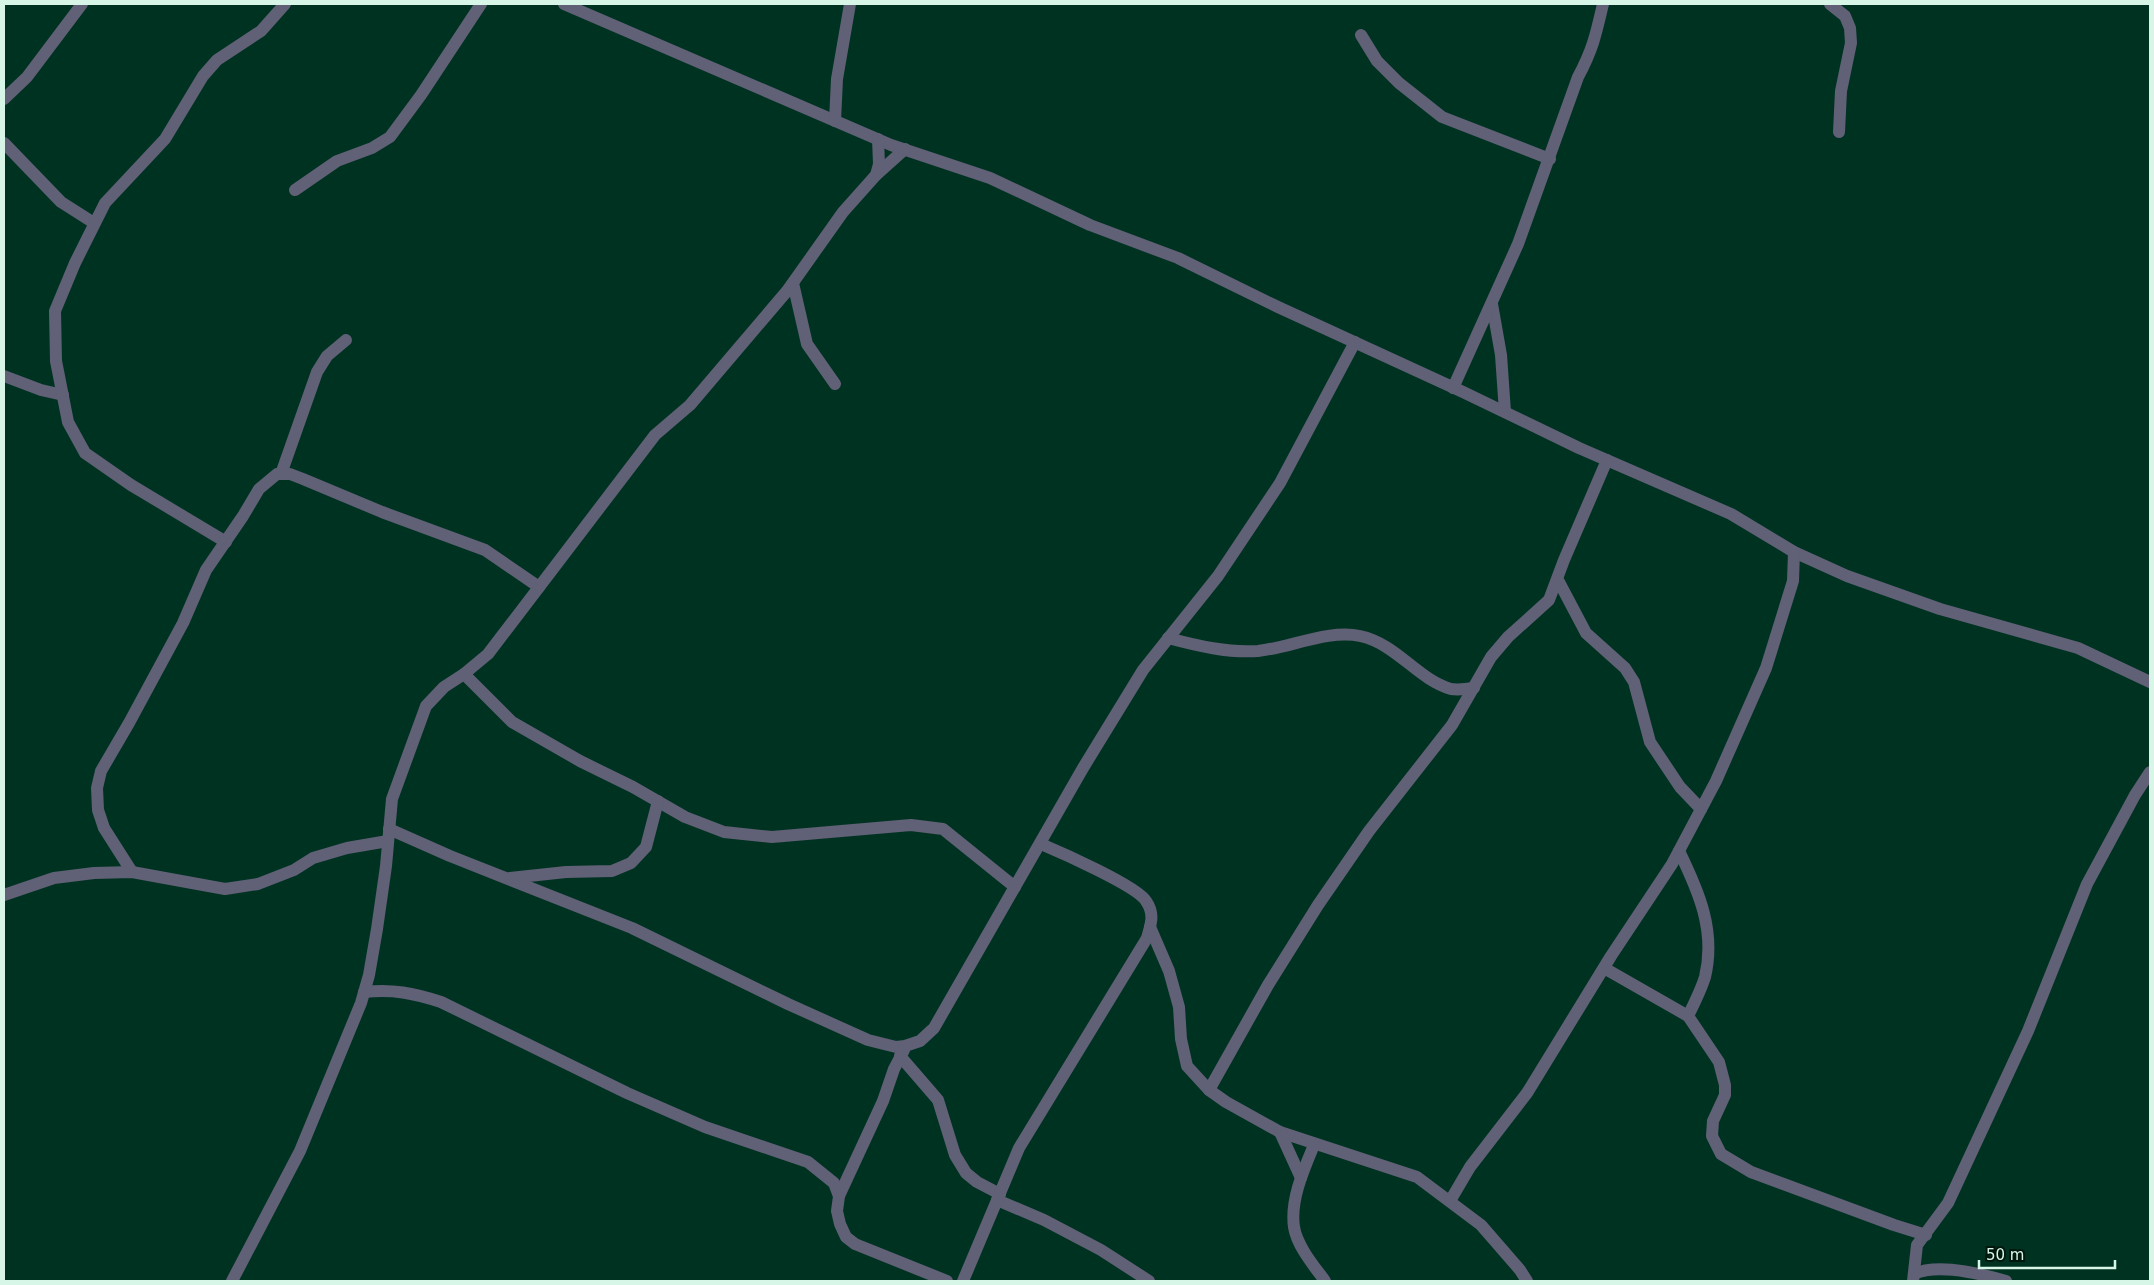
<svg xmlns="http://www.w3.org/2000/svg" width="2154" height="1285" font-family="'DejaVu Sans',sans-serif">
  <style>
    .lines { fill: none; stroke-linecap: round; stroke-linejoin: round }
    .minor { stroke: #606076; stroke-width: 12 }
  </style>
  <rect width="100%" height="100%" fill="#003221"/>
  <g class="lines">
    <g class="minor">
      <path d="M564,4L891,145L990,178L1090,225L1178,258L1278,307L1463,392L1579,448L1731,514L1794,552L1847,576L1940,609L2078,648L2150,682"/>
      <path d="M1830,4L1845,16L1850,28L1851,43L1841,91L1839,132"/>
      <path d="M1361,35L1377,61L1399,83L1442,117L1550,159"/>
      <path d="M4,99L27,77L82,4"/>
      <path d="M835,121L837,79L850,4"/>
      <path d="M4,143L61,202L94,223"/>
      <path d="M876,175L879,164L878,139"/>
      <path d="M295,190L337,161L372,148L390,137L421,95L481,4"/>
      <path d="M793,283L807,344L835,384"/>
      <path d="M1492,304L1501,355L1505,412"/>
      <path d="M4,376L41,390L63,395"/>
      <path d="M1453,388L1518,244L1578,77C1593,49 1596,34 1603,4"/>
      <path d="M281,474L317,372L327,356L346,340"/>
      <path d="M226,542L131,485L85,453L68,422L56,361L55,311L75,263L105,203L165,139L203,76L217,60L261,31L285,4"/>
      <path d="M1558,580L1586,633L1625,668L1634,682L1650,742L1680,787L1701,809"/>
      <path d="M1168,638C1198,646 1228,653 1258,651C1289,648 1329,629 1360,636C1397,644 1417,679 1451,689C1458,690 1467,689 1474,688"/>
      <path d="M464,674L512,722L580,761L633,787L685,817L724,832L772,837L911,825L943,829L1015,887"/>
      <path d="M389,829L450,856L632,928L788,1004L868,1040L896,1047L905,1046L920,1041L934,1028L1083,768L1143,670L1218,576L1280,483L1355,342"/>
      <path d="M1679,851C1699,892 1716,931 1705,977C1701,990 1694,1004 1688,1016"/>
      <path d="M132,872L104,828L98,810L97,788L101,771L129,723L183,623L206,570L243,516L259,489L277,474H290L303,479L382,512L485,550L539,587"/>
      <path d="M510,878L566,872L612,871L631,863L646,847L658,801"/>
      <path d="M4,895L54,878L94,873L132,872L225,889L258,884L294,870L313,858L347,848L388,841"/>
      <path d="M1150,927L1169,971L1179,1007L1181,1039L1187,1066L1209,1090L1226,1102L1280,1132L1417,1177L1481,1225L1520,1270L1527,1281"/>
      <path d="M1604,968L1688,1016L1719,1062L1725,1085V1095L1713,1121L1712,1136L1721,1154L1751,1172L1894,1225L1926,1235"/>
      <path d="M364,992C393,989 413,993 441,1002L627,1093L705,1127L808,1162L834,1183L839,1196L837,1211L840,1224L846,1237L855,1244L947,1281"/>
      <path d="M900,1056L938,1100L955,1155L966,1173L977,1182L1000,1194"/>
      <path d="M1209,1090L1268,985L1318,905L1369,831L1452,725L1491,657L1508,637L1549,600L1564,560L1607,460"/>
      <path d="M1280,1132L1301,1178"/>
      <path d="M1314,1145C1304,1169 1290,1200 1294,1227C1297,1246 1314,1266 1325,1281"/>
      <path d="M839,1196L883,1101L894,1069L904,1050"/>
      <path d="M997,1200L1044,1220L1101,1250L1149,1281"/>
      <path d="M1450,1201L1470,1167L1527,1093L1611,956L1672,864L1716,781L1766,668L1793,581L1794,552"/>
      <path d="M1914,1274C1938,1263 1982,1274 2006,1281"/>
      <path d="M232,1281L300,1151L361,1003L369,975L377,929L386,866L392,799L426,706L444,687L464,674L488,654L655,435L690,405L787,291L843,212L876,175L905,149"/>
      <path d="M963,1281L1019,1148L1147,938C1151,924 1155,914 1146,901C1137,886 1060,852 1041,844"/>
      <path d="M1913,1281L1917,1245L1948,1203L2028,1031L2087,884L2135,795L2150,772"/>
    </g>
  </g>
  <rect width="2154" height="1285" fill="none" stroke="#d7f6e7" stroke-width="10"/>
  <path d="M1979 1260v8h136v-8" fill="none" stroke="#d7f6e7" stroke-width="2.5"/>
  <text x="1986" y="1260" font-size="15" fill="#d7f6e7" stroke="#00170d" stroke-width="4" paint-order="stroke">50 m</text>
</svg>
